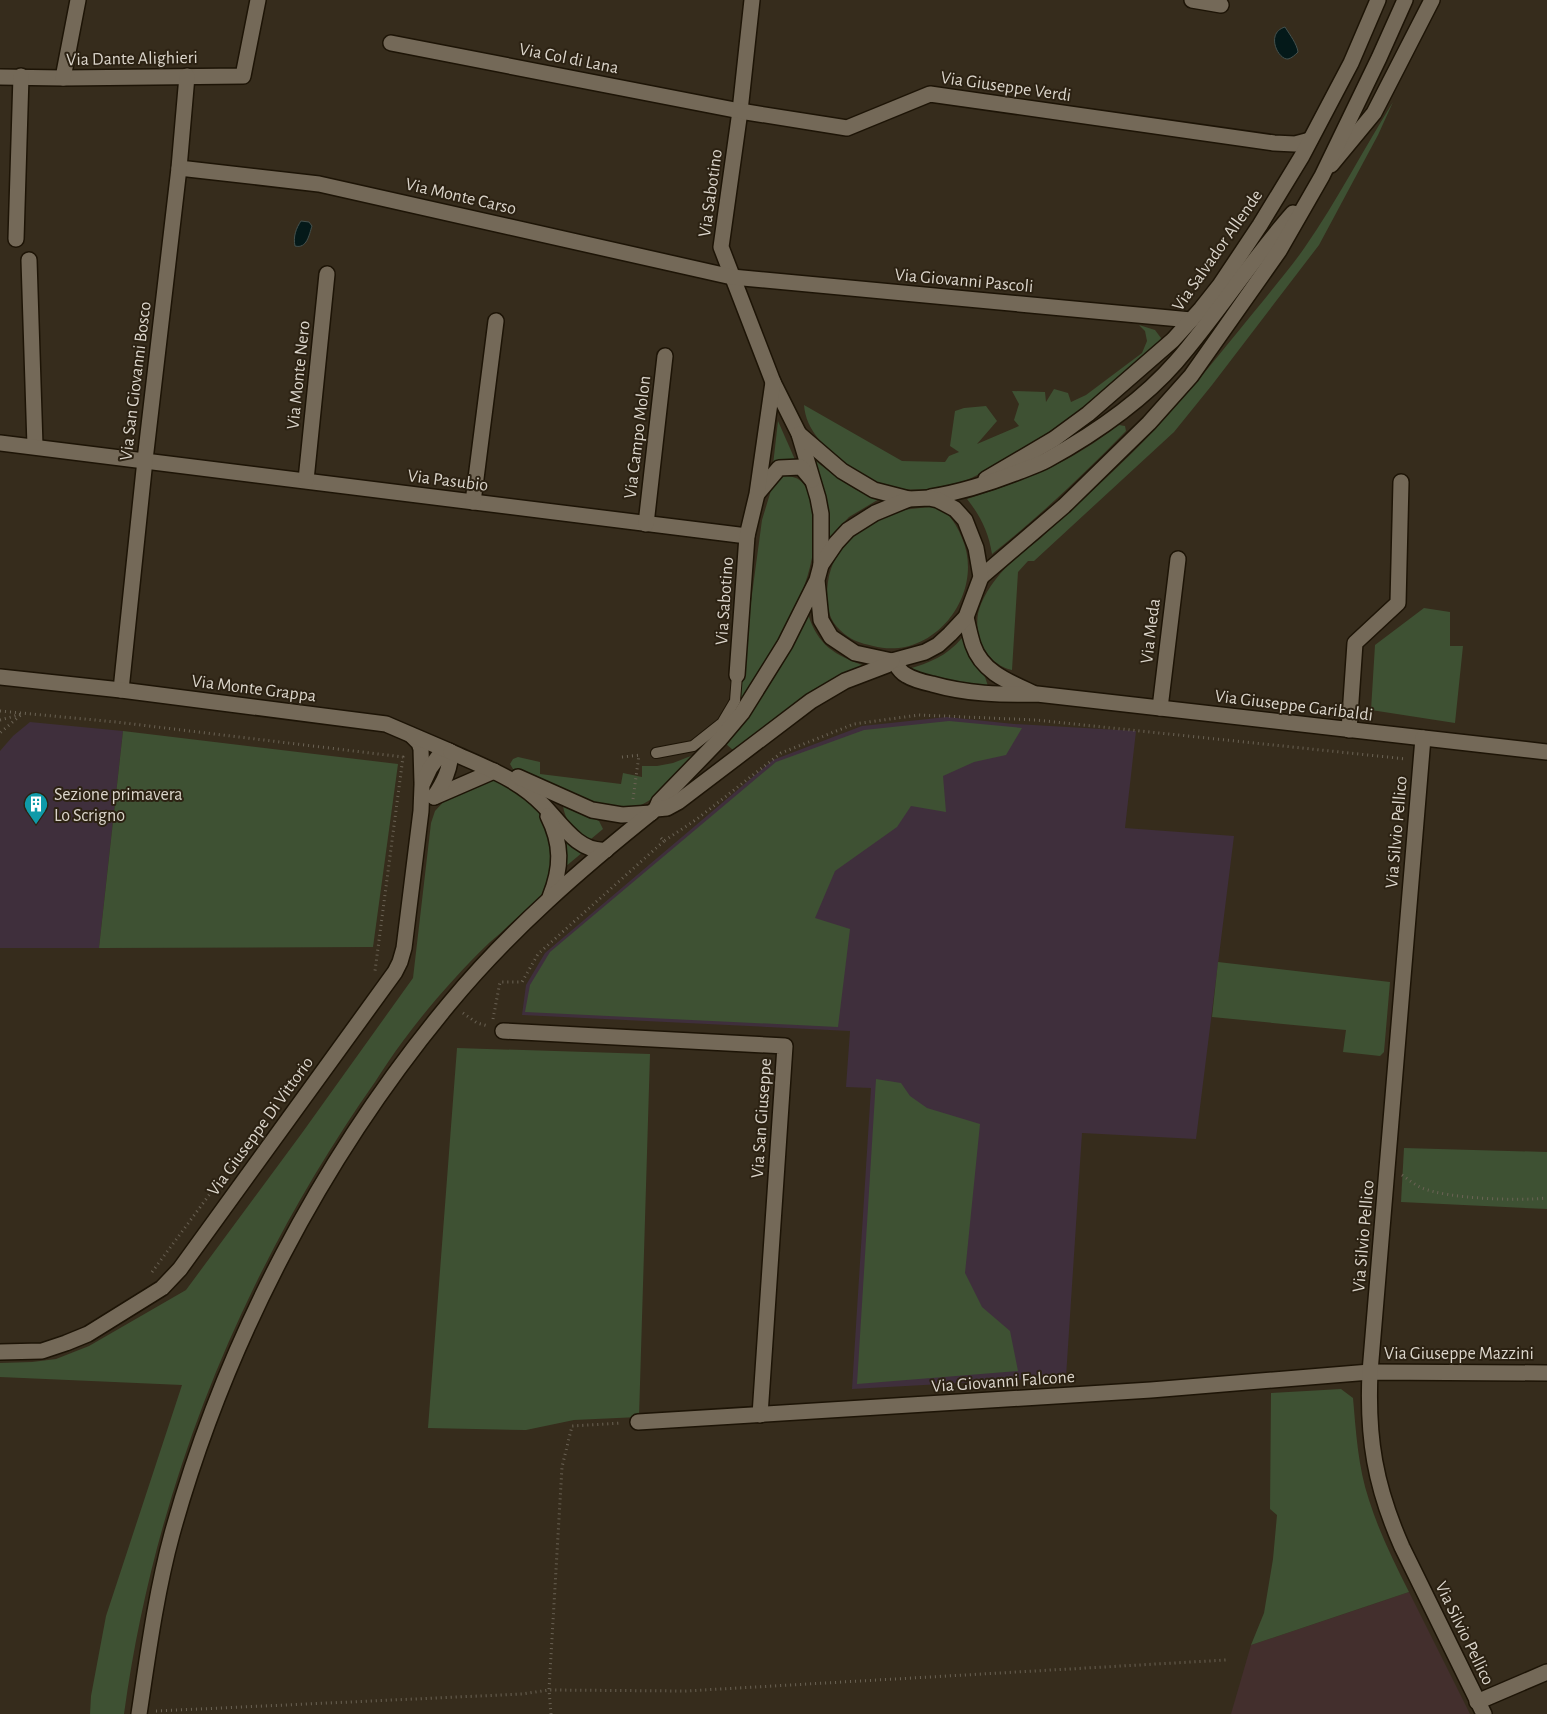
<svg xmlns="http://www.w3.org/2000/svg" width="1547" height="1714" font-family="'Alegreya Sans',sans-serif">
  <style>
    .industrial { fill: #432f2d }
    .education { fill: #3f2f3c }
    .green { fill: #3e5133 }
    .water { fill: #041919; stroke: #44514e }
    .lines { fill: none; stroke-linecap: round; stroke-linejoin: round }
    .lane-casing { stroke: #1d1406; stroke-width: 12 }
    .street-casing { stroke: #1d1406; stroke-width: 18 }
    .secondary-casing { stroke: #1d1406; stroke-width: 18 }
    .path { stroke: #6b6355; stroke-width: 3; stroke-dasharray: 1 4; stroke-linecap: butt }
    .lane { stroke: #746958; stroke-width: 10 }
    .street { stroke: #746958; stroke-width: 15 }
    .secondary { stroke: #746958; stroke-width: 15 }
    .labels { text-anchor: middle; stroke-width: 4; stroke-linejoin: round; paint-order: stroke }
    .street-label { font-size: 18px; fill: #dbd5cb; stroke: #2c2213 }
    .poi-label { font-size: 18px; fill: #dbd5cb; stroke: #2c2213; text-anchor: start }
  </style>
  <rect width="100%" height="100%" fill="#362c1c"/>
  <path class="industrial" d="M1409,1592L1470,1714H1231L1251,1645Z"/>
  <g class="education">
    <path d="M947,717L1014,724L1136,731L1125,828L1234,836L1196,1139L1082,1133L1066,1377L852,1389L871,1088L846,1087L850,1031L522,1015L526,985L545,953L773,760L862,726Z"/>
    <path d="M30,722L123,731L99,948H0V751L13,736Z"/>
  </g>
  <g class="green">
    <path d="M1393,102L1378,135L1319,245L1212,385L1174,432L1034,561H1028L1018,572L1012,670C984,664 970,629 981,604C988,587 1001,571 1015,559C1024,550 1035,544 1044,535C1085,497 1129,459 1166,417C1200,379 1231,340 1263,301C1277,283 1292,266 1305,247C1337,201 1363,150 1393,102Z"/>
    <path d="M1139,325L1155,330L1161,338L1159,346C1111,387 1064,425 1009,457C994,466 976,477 959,483C938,489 912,492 891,487C873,483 859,474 844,462C825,447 806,431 804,405L902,461L945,462L949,456L959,452L950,446L955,411L964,408L986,406L997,421L977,444L1019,426L1014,420L1019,404L1012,391L1045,392L1046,402L1054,389L1068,393L1071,402L1086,395L1142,353L1147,341L1145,331Z"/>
    <path d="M778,421L796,462L773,465Z"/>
    <path d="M1119,425L1125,426L1126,431C1084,474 1040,516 992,554C989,533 980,515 967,499C1007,486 1048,472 1084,449C1096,442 1107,433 1119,425Z"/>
    <path d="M807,454C830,472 851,491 879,499L849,517L829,538L825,500Z"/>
    <path d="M784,476C802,476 806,485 811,501C826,560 792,619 763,668C755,681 748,694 739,707C723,731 701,750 680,771C666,785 649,808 626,809C596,811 542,781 513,769L510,764L513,759L518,757L540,762V774L621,784L623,773L642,777V766H657L673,763L696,754L721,727L743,661L762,520L772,487L777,480Z"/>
    <path d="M932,507C936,509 942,510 946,513C953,519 959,530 962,538C986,593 934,662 873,646C860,643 850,640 840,630C830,621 827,609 827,596C827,587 828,577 831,569C839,545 869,519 894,512C906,509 919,508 932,507Z"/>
    <path d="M1424,608L1450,612V646H1463L1455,723L1371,710L1375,645Z"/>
    <path d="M808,614C818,646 835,655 865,666L839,676L819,687L733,750L726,744C758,703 785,661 808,614Z"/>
    <path d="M962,638L971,658L985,677L988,686C961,686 932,680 908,669C929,663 947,656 962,638Z"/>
    <path d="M949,721L1022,728L1006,755L974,762L943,776L946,812L911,806L897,827L835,871L815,918L850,929L838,1027L525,1012L530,985L550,952L776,762L864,730Z"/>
    <path d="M123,731L398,764L373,947L99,948Z"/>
    <path d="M491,780C510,784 533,802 543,818C548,827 554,850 554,860C555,868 549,885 545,891C538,902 526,910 517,918C508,926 499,935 489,943C458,973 428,1007 403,1041C393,1054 384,1068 375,1082C243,1270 155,1486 124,1714H90L91,1696L106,1616L182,1385L0,1377V1363L32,1362L56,1359L89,1346L186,1290L302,1133L413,978L431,823L435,811L447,798Z"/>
    <path d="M563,804L599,821L603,829L591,839C576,834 564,821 563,804Z"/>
    <path d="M562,837L583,852L565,867Z"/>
    <path d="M1218,962L1390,982L1384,1052L1380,1056L1343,1052L1346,1030L1212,1017Z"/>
    <path d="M457,1048L650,1054L639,1417L574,1420L526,1430L428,1428Z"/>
    <path d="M876,1079L901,1083L910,1096L927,1108L980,1124L965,1273L982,1307L1010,1331L1018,1371L857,1384Z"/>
    <path d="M1404,1148L1547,1152V1209L1401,1202Z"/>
    <path d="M1341,1389L1353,1398C1356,1432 1358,1467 1369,1500C1379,1532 1394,1562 1409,1592L1251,1645L1264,1613L1273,1559L1277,1515L1270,1509L1271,1393Z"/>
  </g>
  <g class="water">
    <path d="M1285,27C1290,35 1297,44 1298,52C1295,55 1292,58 1288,59C1278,60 1265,33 1285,27Z"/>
    <path d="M301,221L309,222L312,226C309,235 307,249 295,246C293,237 296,228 301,221Z"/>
  </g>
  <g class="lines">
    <g class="lane-casing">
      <path id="lane" d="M656,753L693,746L722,723L735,701L737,675"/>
    </g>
    <g class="street-casing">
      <g id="street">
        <path d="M752,0L740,111L721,247L773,382L799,434L818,498L821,514V565"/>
        <path d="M1192,0L1221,5"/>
        <path d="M391,43L740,111L847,128L930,94L1274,143L1295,144L1310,140"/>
        <path d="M0,77L63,78L243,76L258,0"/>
        <path d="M63,78L78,0"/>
        <path d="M1331,165L1374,113L1432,0"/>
        <path d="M179,168L319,184L732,277L1191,320"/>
        <path d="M16,239L21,76"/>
        <path d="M29,260L35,446"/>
        <path d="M799,434L842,471L874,490L909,499"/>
        <path d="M0,443L747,536"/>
        <path d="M986,479L1054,439L1088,414L1173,340L1201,309L1220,285L1260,225L1302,156L1351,63L1378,0"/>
        <path d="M306,480L327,274"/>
        <path d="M758,493L779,468L801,467L812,480"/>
        <path d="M473,502L496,321"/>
        <path d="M646,524L665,356"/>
        <path d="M737,675L747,536L757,494L773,382"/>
        <path d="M121,690L145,460L179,168L187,76"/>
        <path d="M1160,708L1178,559"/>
        <path d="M1349,730L1355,643L1398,603L1401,482"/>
        <path d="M411,735L419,743L421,749L422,782"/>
        <path d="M434,797L494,771"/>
        <path d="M503,1031L785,1046L760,1415"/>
        <path d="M0,1352L42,1351L66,1343L88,1334L162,1288L180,1269L395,972L400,962L404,948L421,811L422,785L430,768L438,757L449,751L451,752C450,770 444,782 434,797"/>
        <path d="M638,1422L1151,1390L1370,1372L1547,1373"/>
        <path d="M1477,1702L1547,1672"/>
      </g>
    </g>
    <g class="secondary-casing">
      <g id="secondary">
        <path d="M931,497C962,492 990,483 1018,472C1028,468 1038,465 1047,460C1092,435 1142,401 1176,362C1218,314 1251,260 1293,213"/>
        <path d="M981,577L1064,506L1149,423L1191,376L1279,251L1322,176L1379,58L1405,0"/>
        <path d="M966,617C968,626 970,636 973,645C982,672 1009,682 1033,693"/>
        <path d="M894,661C897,666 900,672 906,675C914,680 923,682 932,684C967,694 1001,695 1037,694L1547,752"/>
        <path d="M0,677L121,690L386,724L449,751"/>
        <path d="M1423,738L1370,1372C1367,1438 1375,1486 1402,1547L1484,1714"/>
        <path d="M451,752C482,766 519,779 543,805C560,822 578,853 606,850"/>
        <path d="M518,777L592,810L622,815L651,813"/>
        <path d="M656,809L659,802L720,739L742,713L785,644L817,580L821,565L836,543L848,530L875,513L909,499L929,498L938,500L955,509L965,520L976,548L981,577L966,617L950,634L938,645L925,652L892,661L855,653L831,637L821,620L817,580"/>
        <path d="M548,816C562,844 562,867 550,897"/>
        <path d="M139,1714C148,1654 156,1593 172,1534C225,1343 322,1157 449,1004C509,931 582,868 656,809L667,808L678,802L811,701L845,681L887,665L892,661"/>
      </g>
    </g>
    <g class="path">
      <path d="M0,711L116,722L403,757L375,971"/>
      <path d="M0,720L22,714L0,733"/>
      <path d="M622,757L641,755"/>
      <path d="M633,799L639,755"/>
      <path d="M661,838L664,841L697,819L781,753L854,724L919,715L1036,720L1406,759"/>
      <path d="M463,1013L477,1023L488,1026"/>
      <path d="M493,1019L500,982H522L538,954L664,841"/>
      <path d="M1402,1175C1409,1180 1415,1185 1422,1188C1449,1199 1518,1201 1547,1198"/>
      <path d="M152,1272L276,1105"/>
      <path d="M156,1711L522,1694L549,1690L686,1691L1226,1660"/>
      <path d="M551,1714L549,1690L562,1467L572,1426L622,1423"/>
    </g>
    <use href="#lane" class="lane"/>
    <use href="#street" class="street"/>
    <use href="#secondary" class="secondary"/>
  </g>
  <defs>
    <g id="building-pin" transform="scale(1.25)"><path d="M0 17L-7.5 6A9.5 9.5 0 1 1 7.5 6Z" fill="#0f9aa8" stroke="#2c2213"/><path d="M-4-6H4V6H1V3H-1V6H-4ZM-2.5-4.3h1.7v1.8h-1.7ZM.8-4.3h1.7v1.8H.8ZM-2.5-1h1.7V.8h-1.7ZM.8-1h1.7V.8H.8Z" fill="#fff"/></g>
  </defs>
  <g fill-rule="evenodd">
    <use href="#building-pin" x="36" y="804"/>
  </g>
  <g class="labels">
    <g class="street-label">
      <text transform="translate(132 58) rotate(-1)" y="6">Via Dante Alighieri</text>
      <text transform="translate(569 58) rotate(11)" y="6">Via Col di Lana</text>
      <text transform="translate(1006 86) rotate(8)" y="6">Via Giuseppe Verdi</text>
      <text transform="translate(710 193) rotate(-82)" y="6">Via Sabotino</text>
      <text transform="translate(461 196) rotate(13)" y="6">Via Monte Carso</text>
      <text transform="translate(1217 250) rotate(-55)" y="6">Via Salvador Allende</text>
      <text transform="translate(964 280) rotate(5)" y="6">Via Giovanni Pascoli</text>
      <text transform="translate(298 375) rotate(-84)" y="6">Via Monte Nero</text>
      <text transform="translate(135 381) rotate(-83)" y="6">Via San Giovanni Bosco</text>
      <text transform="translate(637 437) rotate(-83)" y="6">Via Campo Molon</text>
      <text transform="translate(448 480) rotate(7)" y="6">Via Pasubio</text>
      <text transform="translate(724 601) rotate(-86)" y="6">Via Sabotino</text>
      <text transform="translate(1150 631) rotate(-83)" y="6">Via Meda</text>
      <text transform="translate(254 688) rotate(7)" y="6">Via Monte Grappa</text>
      <text transform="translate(1294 705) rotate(7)" y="6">Via Giuseppe Garibaldi</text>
      <text transform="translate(1396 832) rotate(-85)" y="6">Via Silvio Pellico</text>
      <text transform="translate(761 1118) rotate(-86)" y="6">Via San Giuseppe</text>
      <text transform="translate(260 1126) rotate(-54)" y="6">Via Giuseppe Di Vittorio</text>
      <text transform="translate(1363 1236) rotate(-85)" y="6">Via Silvio Pellico</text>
      <text x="1459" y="1359">Via Giuseppe Mazzini</text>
      <text transform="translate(1003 1381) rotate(-4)" y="6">Via Giovanni Falcone</text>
      <text transform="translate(1465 1633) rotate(64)" y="6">Via Silvio Pellico</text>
    </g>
    <g class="poi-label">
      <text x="54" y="800">Sezione primavera<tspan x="54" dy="21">Lo Scrigno</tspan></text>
    </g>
  </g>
</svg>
